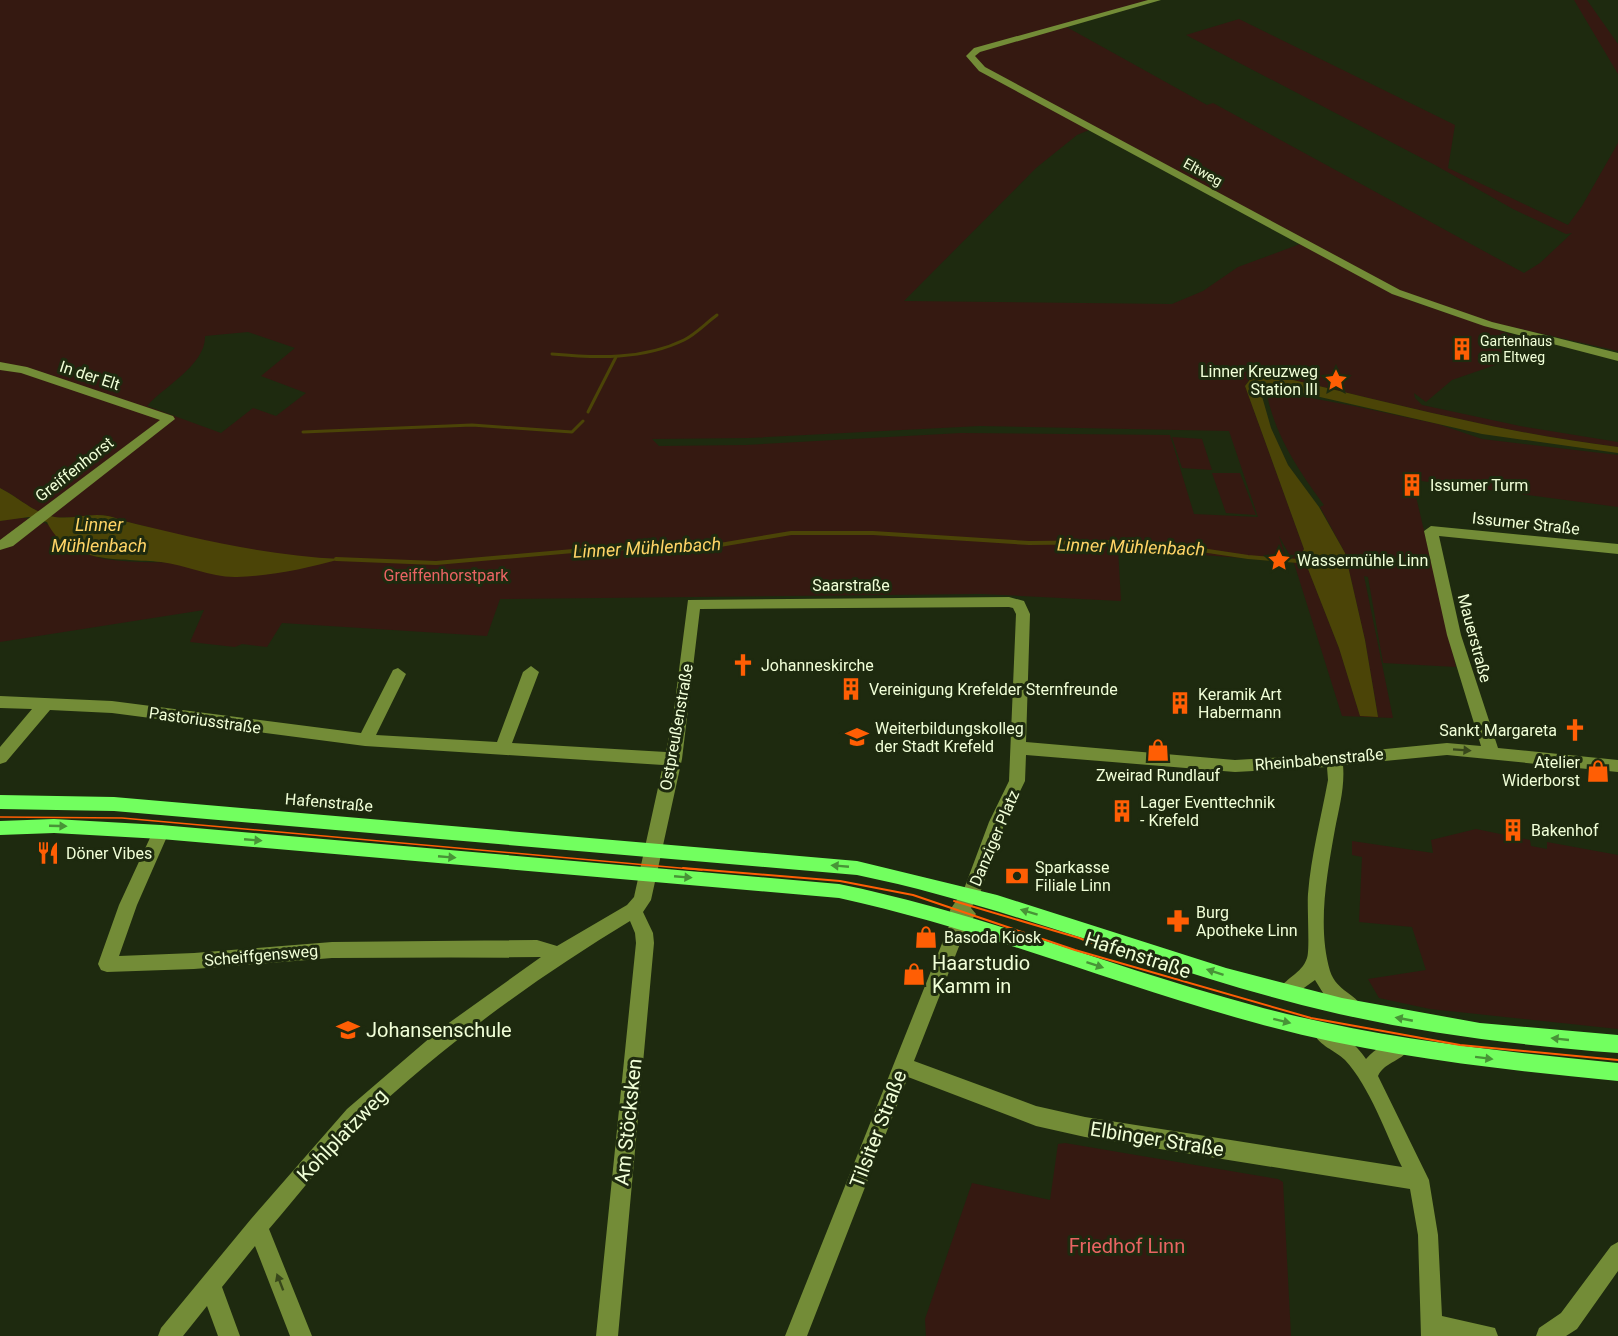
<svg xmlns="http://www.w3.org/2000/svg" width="1618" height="1336" font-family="Roboto,sans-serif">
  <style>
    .green { fill: #351911; fill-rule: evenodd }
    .water { fill: #4b4407 }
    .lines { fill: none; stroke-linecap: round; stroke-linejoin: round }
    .stream-far1 { stroke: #4b4407; stroke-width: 3 }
    .stream { stroke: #4b4407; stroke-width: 4 }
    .minor { fill: #738c37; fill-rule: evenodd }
    .major { fill: #72ff5f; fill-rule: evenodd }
    .tram-far1 { stroke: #ff5e04; stroke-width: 1.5 }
    .tram { stroke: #ff5e04; stroke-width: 2 }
    .oneway { fill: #38471b }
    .oneway2 { fill: #489437 }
    .labels { text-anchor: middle; stroke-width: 6; stroke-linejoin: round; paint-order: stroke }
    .far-street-label { font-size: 14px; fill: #f1ffd8; stroke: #1e2a0f }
    .far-poi-label { font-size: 14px; fill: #f1ffd8; stroke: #1e2a0f; text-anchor: start }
    .poi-label { font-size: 16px; fill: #f1ffd8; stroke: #1e2a0f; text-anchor: start }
    .street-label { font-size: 16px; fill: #f1ffd8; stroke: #1e2a0f }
    .park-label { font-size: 16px; fill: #e96463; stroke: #1e2a0f }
    .water-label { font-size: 18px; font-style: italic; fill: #ffd466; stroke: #1e2a0f }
    .near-street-label { font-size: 20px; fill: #f1ffd8; stroke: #1e2a0f }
    .near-poi-label { font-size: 20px; fill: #f1ffd8; stroke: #1e2a0f; text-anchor: start }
    .near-park-label { font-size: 20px; fill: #e96463; stroke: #1e2a0f }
  </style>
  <rect width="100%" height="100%" fill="#1e2a0f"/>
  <g class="green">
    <path d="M0,0H1154L1063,25L1207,105L1213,103L1524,273L1540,263L1572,233L1566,234L1513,209L1435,165L1186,35L1239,19L1455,125L1448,168L1568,225L1582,206L1618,143V351L1489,322L1389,288L1089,130L1077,135L1036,168L904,301L1172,304L1203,291L1238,267L1300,244L1385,289L1417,303L1516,336L1504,362L1452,380L1426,402L1414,393L1415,398L1422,405L1520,426L1618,442V447C1500,433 1386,401 1271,375L1251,377L1245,386L1304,549L1298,561L1308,569L1339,648L1360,716H1378L1365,640L1345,553L1320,507L1324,505C1299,471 1276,437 1267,395L1284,393L1354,406L1438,424L1482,439L1618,455V507L1406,479L1407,487L1414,488L1456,667L1383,663L1368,577L1364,576L1393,718L1342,716L1294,563L1279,536L1287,561L1118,549L1121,601L981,594L500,599L487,636L282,623L267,647L242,644L235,647L190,642L204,610L0,642V521C60,506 57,550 105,559C137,564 169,562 201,561C247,561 293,560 338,559L307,558L215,544L120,520C97,509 78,520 55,517C35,514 18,497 0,488ZM248,332L295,348L261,376L306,393L276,416L253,408L221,433L147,406C163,387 206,365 205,336ZM980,426L1229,431L1258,517L1194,514L1170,435L961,433L746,445L659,446L652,439L748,438Z"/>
    <path d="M1574,0H1587L1618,44V74Z"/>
    <path d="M1172,437L1202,439L1212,470L1182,468Z"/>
    <path d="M1212,473H1240L1256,515L1226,513Z"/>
    <path d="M1476,829L1530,840L1531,846L1547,849V842L1618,855V1029L1430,1009L1379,998L1368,979L1426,970L1412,927L1359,922L1362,857L1352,855V841L1433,853L1431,840Z"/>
    <path d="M1065,1143L1278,1179L1283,1182L1291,1336H926L925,1319L972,1183L1050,1200L1058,1144Z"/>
  </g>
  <g class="water">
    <path d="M1271,375C1386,401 1500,433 1618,447V453L1482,434L1285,389L1261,393L1271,428L1288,465L1319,507L1345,553L1365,640L1378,717L1360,716L1339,648L1308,569L1298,561L1304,549L1245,386L1252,377Z"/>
    <path d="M0,488C18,497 35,514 55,517C78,520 97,509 120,520C193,538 266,556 341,559C307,568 273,576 237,577C212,578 186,565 161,562C122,558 67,565 47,522L29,517L0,521Z"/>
  </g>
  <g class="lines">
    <g class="stream-far1">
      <path d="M552,354C596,358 643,360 684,340C696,334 706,323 717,315"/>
      <path d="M588,412L616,357"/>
      <path d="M303,432L472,425L572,432L583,421"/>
    </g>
    <path class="stream" d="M336,559L436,563L596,549L714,546L791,533H873L1029,543L1120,542L1168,545L1248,557L1298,561"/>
    <g class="minor">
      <path d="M1148,0H1161L980,52L975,56L985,67L1400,290L1492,322L1618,353V361L1484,326L1392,294L979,71L966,56L974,48Z"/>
      <path d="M0,362L27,367L173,416L175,419L13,546L0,550V540L160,420L21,373L0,370Z"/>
      <path d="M1431,526L1618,544V554L1439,536L1461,635L1498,748L1618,760V772L1447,755L1343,765C1345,787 1339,808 1335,829C1327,874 1317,926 1330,971C1337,992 1356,993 1362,1008L1360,1014L1353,1016L1328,1001L1315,980L1287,1000L1281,998L1278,992C1284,978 1302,974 1307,958C1310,951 1307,907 1308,894C1311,856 1321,818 1328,780L1327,767L1235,772L1026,755L1025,781L1005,822L980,893L971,908L976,914L967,926L914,1061L1036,1106L1085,1117L1402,1167C1386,1134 1370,1087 1345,1060C1335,1050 1319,1046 1314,1033L1316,1027L1323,1024C1340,1031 1356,1044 1366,1059C1375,1048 1388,1043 1401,1038L1408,1041L1410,1047C1404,1061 1385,1061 1378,1076L1429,1180L1438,1235L1442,1316L1495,1328L1498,1336H1421L1418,1235L1410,1189L1085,1137L1036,1126L908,1077L807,1336H785L951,921L950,910L964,889L989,822L1009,781L1016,614L1013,608L1009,607L700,609L682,759L651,900L643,912L653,933L654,943L618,1336H596L636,943L635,933L630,921C534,979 444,1045 363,1121C329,1153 300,1194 269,1229L312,1336H290L255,1246L222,1287L240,1336H218L207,1306L183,1336H158L161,1328L251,1219L347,1109L439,1030L541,957L332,958L194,969L107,972L101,970L98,964L119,905L155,827L161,825L167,827L169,832L137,905L119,956L194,953L332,942L537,940L557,946L627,905L634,897L663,765L365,746L112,713L50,710L6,762L0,764V747L32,709L0,708V696L112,701L361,733L393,670L398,668L406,674L376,735L497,742L523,672L531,666L539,672L512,743L666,752L673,717L688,600L1009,597L1024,601L1030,614L1026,742L1235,760L1334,754L1447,743L1481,746L1447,635L1424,531Z"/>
      <path d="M1618,1242V1271L1577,1329L1566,1336H1536L1539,1328L1561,1313L1611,1246Z"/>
    </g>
    <g class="major">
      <path d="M0,795L114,797L857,861L997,895L1226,968L1342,998L1480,1023L1618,1035V1053C1504,1044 1393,1030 1283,1000C1140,962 1003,905 857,875L114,811L0,809Z"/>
      <path d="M54,819L161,825L839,884C982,913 1116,969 1256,1006C1374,1038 1496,1051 1618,1063V1081C1496,1069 1374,1056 1256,1023C1115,985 982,929 839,898L161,839L54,833L0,835V821Z"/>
    </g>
    <path class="tram-far1" d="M0,817L122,818L702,870"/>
    <g class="tram">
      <path d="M683,868L840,881L913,895L1075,950L1311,1018L1460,1045L1618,1060"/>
      <path d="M954,901L1079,938L1125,956"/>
    </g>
  </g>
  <defs><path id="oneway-solid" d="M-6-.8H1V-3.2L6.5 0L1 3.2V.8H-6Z" transform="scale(1.5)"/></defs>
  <g class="oneway">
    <use href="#oneway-solid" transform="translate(1462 750) rotate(4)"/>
    <use href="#oneway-solid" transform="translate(280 1282) rotate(-111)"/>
  </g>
  <g class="oneway2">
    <use href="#oneway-solid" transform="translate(58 826) rotate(2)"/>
    <use href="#oneway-solid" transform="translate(253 840) rotate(5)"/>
    <use href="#oneway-solid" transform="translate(447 857) rotate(5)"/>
    <use href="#oneway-solid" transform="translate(840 866) rotate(-175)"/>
    <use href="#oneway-solid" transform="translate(683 877) rotate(5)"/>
    <use href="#oneway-solid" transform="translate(1029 912) rotate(-163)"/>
    <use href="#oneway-solid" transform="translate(1095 965) rotate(18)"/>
    <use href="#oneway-solid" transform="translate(1215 972) rotate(-162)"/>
    <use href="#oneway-solid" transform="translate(1404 1019) rotate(-169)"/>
    <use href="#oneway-solid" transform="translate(1282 1021) rotate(14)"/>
    <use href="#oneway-solid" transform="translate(1560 1039) rotate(-174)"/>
    <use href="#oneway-solid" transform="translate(1484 1058) rotate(7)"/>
  </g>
  <defs>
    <g id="building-bare" transform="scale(1.8)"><path d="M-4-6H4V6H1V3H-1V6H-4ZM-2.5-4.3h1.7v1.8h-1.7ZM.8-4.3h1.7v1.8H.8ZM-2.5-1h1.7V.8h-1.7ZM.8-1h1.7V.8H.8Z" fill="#ff5e04" stroke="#1e2a0f" stroke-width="2.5" paint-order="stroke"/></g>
    <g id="sight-bare" transform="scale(1.8)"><path d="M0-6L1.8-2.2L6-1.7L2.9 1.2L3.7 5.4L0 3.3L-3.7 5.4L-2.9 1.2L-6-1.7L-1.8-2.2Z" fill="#ff5e04" stroke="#1e2a0f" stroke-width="2.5" paint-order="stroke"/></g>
    <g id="church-bare" transform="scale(1.8)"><path d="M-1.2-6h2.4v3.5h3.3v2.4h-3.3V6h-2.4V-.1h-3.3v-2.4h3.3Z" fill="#ff5e04" stroke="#1e2a0f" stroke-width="2.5" paint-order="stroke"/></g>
    <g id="school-bare" transform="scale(1.8)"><path d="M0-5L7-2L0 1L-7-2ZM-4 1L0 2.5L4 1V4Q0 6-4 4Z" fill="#ff5e04" stroke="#1e2a0f" stroke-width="2.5" paint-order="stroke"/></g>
    <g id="shop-bare" transform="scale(1.8)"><path d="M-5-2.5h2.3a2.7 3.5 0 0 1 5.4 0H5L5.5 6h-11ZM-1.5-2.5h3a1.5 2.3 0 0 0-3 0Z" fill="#ff5e04" stroke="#1e2a0f" stroke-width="2.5" paint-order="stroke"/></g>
    <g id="restaurant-bare" transform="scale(1.8)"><path d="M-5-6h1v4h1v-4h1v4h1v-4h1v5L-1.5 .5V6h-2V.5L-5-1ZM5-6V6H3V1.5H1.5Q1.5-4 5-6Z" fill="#ff5e04" stroke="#1e2a0f" stroke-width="2.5" paint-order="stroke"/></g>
    <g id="bank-bare" transform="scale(1.8)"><path d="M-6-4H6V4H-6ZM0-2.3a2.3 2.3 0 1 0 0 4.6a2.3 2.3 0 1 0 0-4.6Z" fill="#ff5e04" stroke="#1e2a0f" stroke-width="2.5" paint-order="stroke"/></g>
    <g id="pharmacy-bare" transform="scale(1.8)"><path d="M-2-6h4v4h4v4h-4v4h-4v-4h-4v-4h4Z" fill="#ff5e04" stroke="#1e2a0f" stroke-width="2.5" paint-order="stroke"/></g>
  </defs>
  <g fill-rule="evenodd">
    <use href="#building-bare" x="1462" y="349"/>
    <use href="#sight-bare" x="1336" y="380"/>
    <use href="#building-bare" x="1412" y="485"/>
    <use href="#sight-bare" x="1279" y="560"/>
    <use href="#church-bare" x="743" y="665"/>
    <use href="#building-bare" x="851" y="689"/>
    <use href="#building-bare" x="1180" y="703"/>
    <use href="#church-bare" x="1575" y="730"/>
    <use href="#school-bare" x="857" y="737"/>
    <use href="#shop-bare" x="1158" y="750"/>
    <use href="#shop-bare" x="1598" y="771"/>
    <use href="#building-bare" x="1122" y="811"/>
    <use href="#building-bare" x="1513" y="830"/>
    <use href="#restaurant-bare" x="48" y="853"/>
    <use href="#bank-bare" x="1017" y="876"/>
    <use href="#pharmacy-bare" x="1178" y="921"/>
    <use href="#shop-bare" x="926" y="937"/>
    <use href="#shop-bare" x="914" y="974"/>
    <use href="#school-bare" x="348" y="1030"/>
  </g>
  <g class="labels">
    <g class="far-street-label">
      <text transform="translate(1203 172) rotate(29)" y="5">Eltweg</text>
    </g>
    <g class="far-poi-label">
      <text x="1480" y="346">Gartenhaus<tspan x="1480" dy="16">am Eltweg</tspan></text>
    </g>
    <g class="poi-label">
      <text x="1318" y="377" text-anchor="end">Linner Kreuzweg<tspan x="1318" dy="18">Station III</tspan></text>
      <text x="1430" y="491">Issumer Turm</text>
      <text x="1297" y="566">Wassermühle Linn</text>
      <text x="761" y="671">Johanneskirche</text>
      <text x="869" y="695">Vereinigung Krefelder Sternfreunde</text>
      <text x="1198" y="700">Keramik Art<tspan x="1198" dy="18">Habermann</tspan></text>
      <text x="875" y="734">Weiterbildungskolleg<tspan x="875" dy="18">der Stadt Krefeld</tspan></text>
      <text x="1557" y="736" text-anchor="end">Sankt Margareta</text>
      <text x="1580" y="768" text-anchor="end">Atelier<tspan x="1580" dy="18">Widerborst</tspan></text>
      <text x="1158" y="781" text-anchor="middle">Zweirad Rundlauf</text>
      <text x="1140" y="808">Lager Eventtechnik<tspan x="1140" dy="18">- Krefeld</tspan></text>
      <text x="1531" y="836">Bakenhof</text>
      <text x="66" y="859">Döner Vibes</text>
      <text x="1035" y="873">Sparkasse<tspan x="1035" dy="18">Filiale Linn</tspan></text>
      <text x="1196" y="918">Burg<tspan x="1196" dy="18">Apotheke Linn</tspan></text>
      <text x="944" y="943">Basoda Kiosk</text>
    </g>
    <g class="street-label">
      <text transform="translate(90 375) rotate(18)" y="6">In der Elt</text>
      <text transform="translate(74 469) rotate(-38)" y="6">Greiffenhorst</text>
      <text transform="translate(1526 523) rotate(6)" y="6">Issumer Straße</text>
      <text x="851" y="591">Saarstraße</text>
      <text transform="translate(1475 638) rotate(75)" y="6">Mauerstraße</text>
      <text transform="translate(205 720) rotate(8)" y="6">Pastoriusstraße</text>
      <text transform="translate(676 727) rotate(-80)" y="6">Ostpreußenstraße</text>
      <text transform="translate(1319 759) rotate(-5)" y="6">Rheinbabenstraße</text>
      <text transform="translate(329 802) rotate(5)" y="6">Hafenstraße</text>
      <text transform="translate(994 838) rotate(-67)" y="6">Danziger Platz</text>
      <text transform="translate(261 955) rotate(-5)" y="6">Scheiffgensweg</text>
    </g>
    <g class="park-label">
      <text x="446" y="581">Greiffenhorstpark</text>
    </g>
    <g class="water-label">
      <text x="99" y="531">Linner<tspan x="99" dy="21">Mühlenbach</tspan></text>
      <text transform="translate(1131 547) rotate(2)" y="6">Linner Mühlenbach</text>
      <text transform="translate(647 548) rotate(-3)" y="6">Linner Mühlenbach</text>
    </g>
    <g class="near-street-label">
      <text transform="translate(1138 955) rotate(18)" y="7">Hafenstraße</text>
      <text transform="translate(628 1122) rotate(-84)" y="7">Am Stöcksken</text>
      <text transform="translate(878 1129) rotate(-69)" y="7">Tilsiter Straße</text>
      <text transform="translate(342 1135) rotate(-46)" y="7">Kohlplatzweg</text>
      <text transform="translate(1157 1139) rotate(9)" y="7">Elbinger Straße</text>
    </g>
    <g class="near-poi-label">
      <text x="932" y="970">Haarstudio<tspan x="932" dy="23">Kamm in</tspan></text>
      <text x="366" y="1037">Johansenschule</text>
    </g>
    <g class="near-park-label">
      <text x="1127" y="1253">Friedhof Linn</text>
    </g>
  </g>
</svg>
